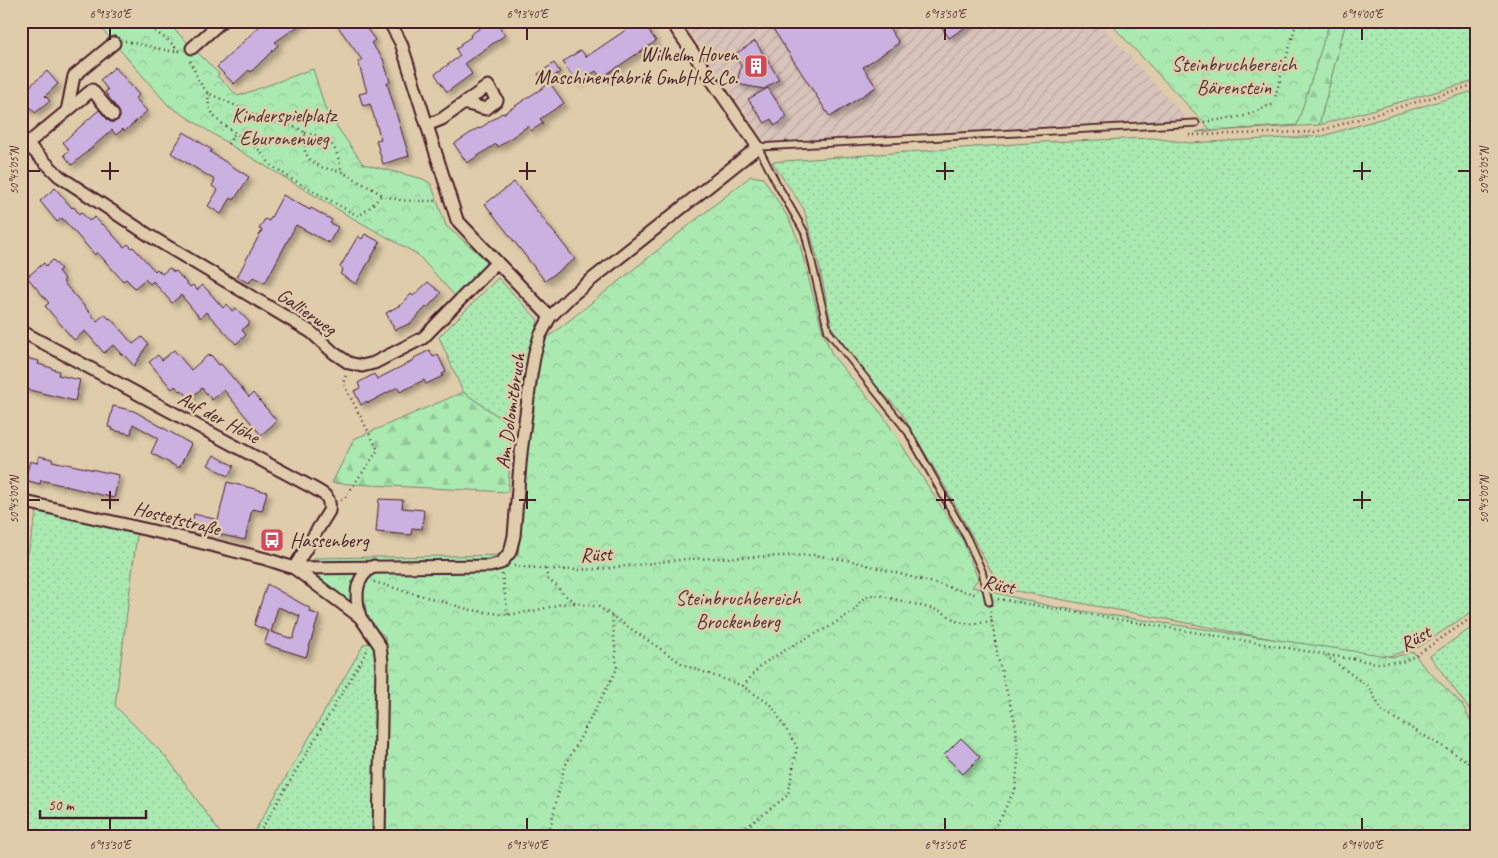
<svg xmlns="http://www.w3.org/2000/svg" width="1498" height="858" font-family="Caveat,sans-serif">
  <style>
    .industrial { fill: url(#industrial-furrows) }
    .grass { fill: url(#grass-dots); stroke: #7a846e }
    .forest { fill: url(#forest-firs); stroke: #7a846e }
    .park { fill: url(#park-crowns); stroke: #7a846e }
    .building { fill: #cbb1df; stroke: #4a1f2b; fill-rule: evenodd; filter: url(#shadow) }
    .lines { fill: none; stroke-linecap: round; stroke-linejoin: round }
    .service-casing { stroke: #4a1f2b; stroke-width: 9 }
    .minor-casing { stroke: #4a1f2b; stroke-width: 15 }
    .path { stroke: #4a1f2b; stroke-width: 2.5; stroke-dasharray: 1 4; stroke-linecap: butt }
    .service { stroke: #deccaa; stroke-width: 5.5 }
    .minor { stroke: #deccaa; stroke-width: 11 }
    .ticks { fill: none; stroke: #4a1f2b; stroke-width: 2 }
    .labels { text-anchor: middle; stroke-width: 5; stroke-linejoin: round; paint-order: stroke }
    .poi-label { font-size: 20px; fill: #4a1f2b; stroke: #deccaa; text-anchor: end }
    .park-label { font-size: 20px; fill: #543338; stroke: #deccaa }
    .street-label { font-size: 20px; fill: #4a1f2b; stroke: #deccaa }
    .neatline { fill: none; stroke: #4a1f2b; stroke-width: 2 }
    .ticks-label { font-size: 12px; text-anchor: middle; fill: #4a1f2b }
  </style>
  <defs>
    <pattern id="industrial-furrows" width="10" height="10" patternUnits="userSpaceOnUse" patternTransform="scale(1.25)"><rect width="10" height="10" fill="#d8c4ba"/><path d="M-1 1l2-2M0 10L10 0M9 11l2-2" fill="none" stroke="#bba8a0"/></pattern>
    <pattern id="grass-dots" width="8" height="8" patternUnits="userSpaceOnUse" patternTransform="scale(1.25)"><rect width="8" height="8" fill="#aaeab1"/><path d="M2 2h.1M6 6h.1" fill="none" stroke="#94c898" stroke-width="1.8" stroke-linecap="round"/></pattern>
    <pattern id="forest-firs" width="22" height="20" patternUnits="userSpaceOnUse" patternTransform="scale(1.25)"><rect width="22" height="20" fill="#aaeab1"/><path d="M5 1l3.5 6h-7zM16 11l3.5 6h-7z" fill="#94c898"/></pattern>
    <pattern id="park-crowns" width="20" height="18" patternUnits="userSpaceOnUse" patternTransform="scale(1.25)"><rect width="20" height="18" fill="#aaeab1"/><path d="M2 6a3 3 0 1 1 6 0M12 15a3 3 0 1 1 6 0" fill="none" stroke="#94c898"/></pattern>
    <filter id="shadow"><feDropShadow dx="4" dy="4" stdDeviation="2.5" flood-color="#0004"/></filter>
  </defs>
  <rect width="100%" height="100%" fill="#deccaa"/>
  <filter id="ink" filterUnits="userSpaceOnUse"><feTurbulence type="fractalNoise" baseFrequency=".02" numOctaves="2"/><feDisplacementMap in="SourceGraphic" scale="10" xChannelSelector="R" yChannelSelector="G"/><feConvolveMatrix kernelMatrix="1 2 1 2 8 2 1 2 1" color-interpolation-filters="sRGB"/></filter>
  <g filter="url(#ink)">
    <path class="industrial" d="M683,21H1097L1187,119L765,142Z"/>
    <g class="grass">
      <path d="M1346,21H1477V80L1319,125Z"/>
      <path d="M1477,90V608L1419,647L1379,659L1000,588L951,497L901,412L857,366L832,327L819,265L804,209L772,162L1043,142L1153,138L1189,143L1323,136Z"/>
      <path d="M498,278L538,320L512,426L463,392L439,337Z"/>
      <path d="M37,511L137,534L115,706L168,759L223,837H21V586Z"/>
      <path d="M1477,624V720L1430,656Z"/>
      <path d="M387,641V837H251L364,644Z"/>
    </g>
    <g class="forest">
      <path d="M1258,21H1346L1319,125L1196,132L1246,122Z"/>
      <path d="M463,392L512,426L508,492L332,483L354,439Z"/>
    </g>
    <g class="park">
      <path d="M95,21H166L219,74L217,76L238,96L313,69L326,111L363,164L423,179L431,184L446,226L489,262L455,296L417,254L349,216L232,146L168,105Z"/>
      <path d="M1108,21H1330L1297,125L1212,131Z"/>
      <path d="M751,176L763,178L789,219L799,242L822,329L832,355L882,414L963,541L978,579L972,587L1054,607L1394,657L1413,652L1424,667L1462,704L1477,734V837H386L385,637L309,568L315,558L518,555L534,379L539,358L546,339Z"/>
    </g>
    <g class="building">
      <path d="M265,21H306L275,42L278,45L251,72L249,70L234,84L217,67Z"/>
      <path d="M334,21H361L375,40L371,43L383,59L390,82L387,83L409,156L383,164L376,140L381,139L370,104L363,106L359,94L367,92L358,61L362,60Z"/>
      <path d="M490,21H495L505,35L465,63L472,74L447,92L435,74L460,56L456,49L461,46L460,44L471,37L470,35Z"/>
      <path d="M639,21H642L656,41L601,78L596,71L577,83L563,62L581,50L586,57Z"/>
      <path d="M768,21H885L899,43L863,67L876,87L830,117Z"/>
      <path d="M938,21H975L949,38Z"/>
      <path d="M755,41L779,79L764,89L737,84L741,65L734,55Z"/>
      <path d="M554,63L560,72L544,83L538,74Z"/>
      <path d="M115,67L139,95L135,98L147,111L125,131L123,129L116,135L112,130L72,165L64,155L69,150L63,142L99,110L110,122H115L120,118L119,111L105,92L108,90L100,80Z"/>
      <path d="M47,71L58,84L45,96L50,101L35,113L30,107L21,114V94Z"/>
      <path d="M550,83L564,103L540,119L543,123L531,131L528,126L498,147L496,144L467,163L454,144L478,128L479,129L502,113L503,114Z"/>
      <path d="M768,88L787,117L775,126L771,119L765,123L748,99Z"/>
      <path d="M184,132L212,150L210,152L249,177L234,200L231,198L221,214L208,206L218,190L212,186L215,180L171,153Z"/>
      <path d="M514,182L575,259L545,281L485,204Z"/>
      <path d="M55,188L72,208L74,207L79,214L81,212L89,221L95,217L102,225L103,224L124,247L128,244L132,248L133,247L155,271L157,269L162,274L169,268L174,272L176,271L190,287L193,285L197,290L203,285L223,308L227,304L232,311L236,308L250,323L242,330L246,335L236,344L206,312L200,318L181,295L172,303L153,281L150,284L145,279L135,288L126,279L123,281L97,252L95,255L62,218L57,222L40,201Z"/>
      <path d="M283,195L310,210L311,208L332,220L330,223L338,227L329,243L296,225L265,283L253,277L249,283L237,277L262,230L259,229L265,219L269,221Z"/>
      <path d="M365,234L380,242L356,284L340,274L343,269L340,267L358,236L362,239Z"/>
      <path d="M53,260L61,269L58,271L65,280L63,282L97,321L105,314L109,319L110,318L133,344L142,337L148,344L134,366L123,354L122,355L113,345L104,353L85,331L74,340L45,306L49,303L27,277L44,263L46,266Z"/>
      <path d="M428,282L441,293L427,308L426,307L411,323L395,330L386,313L402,304L411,294L413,296Z"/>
      <path d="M174,350L191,370L208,355L209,357L211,355L219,365L221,364L249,397L253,393L277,421L261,435L224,390L212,400L202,388L190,399L182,390L180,391L175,386L172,389L149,362L158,355L162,360Z"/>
      <path d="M430,350L433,357L438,355L446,372L442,374L443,376L426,384L424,380L400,392L398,387L368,403L367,401L361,405L354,391L360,388L358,383L374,374L377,379L414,360V358Z"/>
      <path d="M21,357L39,361L38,364L52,368V369L59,371L58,375L80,380L75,401L21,388Z"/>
      <path d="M113,406L134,411L191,444L179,468L151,453L158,438L133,424L131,434L112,430L113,428L108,427Z"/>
      <path d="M214,455L234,466L228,476L208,465Z"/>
      <path d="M39,456L52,459V461L119,475L114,498L41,480L40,484L25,480L30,461L37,463Z"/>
      <path d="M227,482L267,492L262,511L252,509L245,540L191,528L194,514L218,520Z"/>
      <path d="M379,499L403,500L402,508L424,510L422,529L412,528L411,535L376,532Z"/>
      <path d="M267,584L311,609L310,612L319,615L306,657L264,644L269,631L254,625ZM278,607L300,616L293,639L271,632Z"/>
      <path d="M961,738L980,757L963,774L944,755Z"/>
    </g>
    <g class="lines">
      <g class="service-casing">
        <path id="service" d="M989,602L982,571L967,538L908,432L828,331L805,233L777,184L758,147L1196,123"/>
      </g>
      <g class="minor-casing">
        <g id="minor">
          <path d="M389,21L401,43L457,220L497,262"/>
          <path d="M192,48L222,21"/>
          <path d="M67,111L92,90L113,115"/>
          <path d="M427,125L442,119L488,86L497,100L486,109L464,103"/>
          <path d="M23,140L27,144L67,111L74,76L114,43"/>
          <path d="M27,144L59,176L150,236L311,332L334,353L349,363L362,366L374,363L423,338L497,262L550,317"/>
          <path d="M21,331L315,489C325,495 331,497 329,511L294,568L360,617L380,646L382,662L379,837"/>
          <path d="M21,501L179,537L266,559L294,568L490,566L501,563L510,552L514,536L521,453L531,375L535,352L540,336L550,317L571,296L758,147L671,21"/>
          <path d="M360,617C355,596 354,578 374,566"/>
        </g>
      </g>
      <g class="path">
        <path d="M138,21L168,40L179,51"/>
        <path d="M125,41L170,51H181"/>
        <path d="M190,61L200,83L208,93L271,122C283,125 295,124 305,133V152L310,160L320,167L342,172L385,196L399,200L413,201H438"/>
        <path d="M208,93L209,107L216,119L259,150L271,165L290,178L358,216C365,213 378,200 382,194"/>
        <path d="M1204,122L1245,116L1273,104L1297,21"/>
        <path d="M305,133C334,138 335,145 342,172"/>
        <path d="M1189,135L1315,132L1477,84"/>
        <path d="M228,144L235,133"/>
        <path d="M341,500L344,499L378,450L343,383L346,375"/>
        <path d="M514,566L546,569L578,570L609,568L687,559L814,555L852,561L978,595"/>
        <path d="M546,569L548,579L558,587L561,592L576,603"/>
        <path d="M502,574L508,615"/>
        <path d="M374,582L471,610L508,615L533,611L562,604L577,603L599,607L684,665L743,686L771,705L797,747L788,795L734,837"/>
        <path d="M998,599L1376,663L1402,662L1415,656L1477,614"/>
        <path d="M1326,656L1369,687L1382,711L1464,759L1477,771"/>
        <path d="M743,686L761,665L795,644L829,627L855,610L861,600L871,595L882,596L941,611L958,622L974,624L992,621"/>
        <path d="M257,837L368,649"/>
        <path d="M548,837L564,768L617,669L612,616"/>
        <path d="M988,837L1001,817L1015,789L1018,762L1016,726L998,658L990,611"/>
      </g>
      <use href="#service" class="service"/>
      <use href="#minor" class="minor"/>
    </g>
  </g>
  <path class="ticks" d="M110,28V40M527,28V40M945,28V40M1362,28V40M110,162V180M527,162V180M945,162V180M1362,162V180M28,171H40M101,171H119M519,171H536M936,171H954M1353,171H1371M1458,171H1470M110,491V509M527,491V509M945,491V509M1362,491V509M28,500H40M101,500H119M519,500H536M936,500H954M1353,500H1371M1458,500H1470M110,818V830M527,818V830M945,818V830M1362,818V830"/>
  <defs>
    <g id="building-square" transform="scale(1.25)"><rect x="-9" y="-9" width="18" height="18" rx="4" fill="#d1495b" stroke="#deccaa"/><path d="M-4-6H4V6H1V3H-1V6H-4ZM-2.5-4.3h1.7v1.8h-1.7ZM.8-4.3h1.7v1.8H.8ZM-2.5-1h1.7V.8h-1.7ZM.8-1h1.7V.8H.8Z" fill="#fff"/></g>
    <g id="bus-square" transform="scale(1.25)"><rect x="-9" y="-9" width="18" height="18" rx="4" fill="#d1495b" stroke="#deccaa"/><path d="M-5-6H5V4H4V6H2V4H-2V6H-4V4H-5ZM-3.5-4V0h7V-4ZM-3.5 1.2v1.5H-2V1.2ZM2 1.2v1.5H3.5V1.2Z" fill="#fff"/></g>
  </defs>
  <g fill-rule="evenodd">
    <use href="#building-square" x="756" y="66"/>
    <use href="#bus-square" x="272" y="540"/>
  </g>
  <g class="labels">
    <g class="poi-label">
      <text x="738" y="61">Wilhelm Hoven<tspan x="738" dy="23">Maschinenfabrik GmbH &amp; Co.</tspan></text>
      <text x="290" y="547" text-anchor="start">Hassenberg</text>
    </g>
    <g class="park-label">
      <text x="1234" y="71">Steinbruchbereich<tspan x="1234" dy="23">Bärenstein</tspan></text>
      <text x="284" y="122">Kinderspielplatz<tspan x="284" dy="23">Eburonenweg</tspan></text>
      <text x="738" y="605">Steinbruchbereich<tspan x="738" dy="23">Brockenberg</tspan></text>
    </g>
    <g class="street-label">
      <text transform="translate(307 311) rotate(35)" y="7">Gallierweg</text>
      <text transform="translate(510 411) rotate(-82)" y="7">Am Dolomitbruch</text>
      <text transform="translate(219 417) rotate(28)" y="7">Auf der Höhe</text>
      <text transform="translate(177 518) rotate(14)" y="7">Hostetstraße</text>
      <text transform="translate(596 554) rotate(-3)" y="7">Rüst</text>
      <text transform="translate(999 584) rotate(12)" y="7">Rüst</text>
      <text transform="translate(1415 638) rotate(-30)" y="7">Rüst</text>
    </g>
  </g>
  <rect width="1498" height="858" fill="none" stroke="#deccaa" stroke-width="55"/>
  <path d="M40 810v8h106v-8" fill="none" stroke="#4a1f2b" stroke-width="2.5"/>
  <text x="48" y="810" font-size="15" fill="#4a1f2b" stroke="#deccaa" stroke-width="4" paint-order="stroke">50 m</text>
  <rect x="28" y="28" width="1442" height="802" class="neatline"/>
  <g class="ticks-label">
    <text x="110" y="18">6°13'30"E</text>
    <text x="527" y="18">6°13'40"E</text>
    <text x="945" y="18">6°13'50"E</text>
    <text x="1362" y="18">6°14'00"E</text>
    <text transform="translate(14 171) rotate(-90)" y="4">50°45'05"N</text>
    <text transform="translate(1484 171) rotate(-90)" y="4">50°45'05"N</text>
    <text transform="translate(14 500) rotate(-90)" y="4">50°45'00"N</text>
    <text transform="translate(1484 500) rotate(-90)" y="4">50°45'00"N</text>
    <text x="110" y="849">6°13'30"E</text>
    <text x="527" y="849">6°13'40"E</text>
    <text x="945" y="849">6°13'50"E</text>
    <text x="1362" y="849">6°14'00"E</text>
  </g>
</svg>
